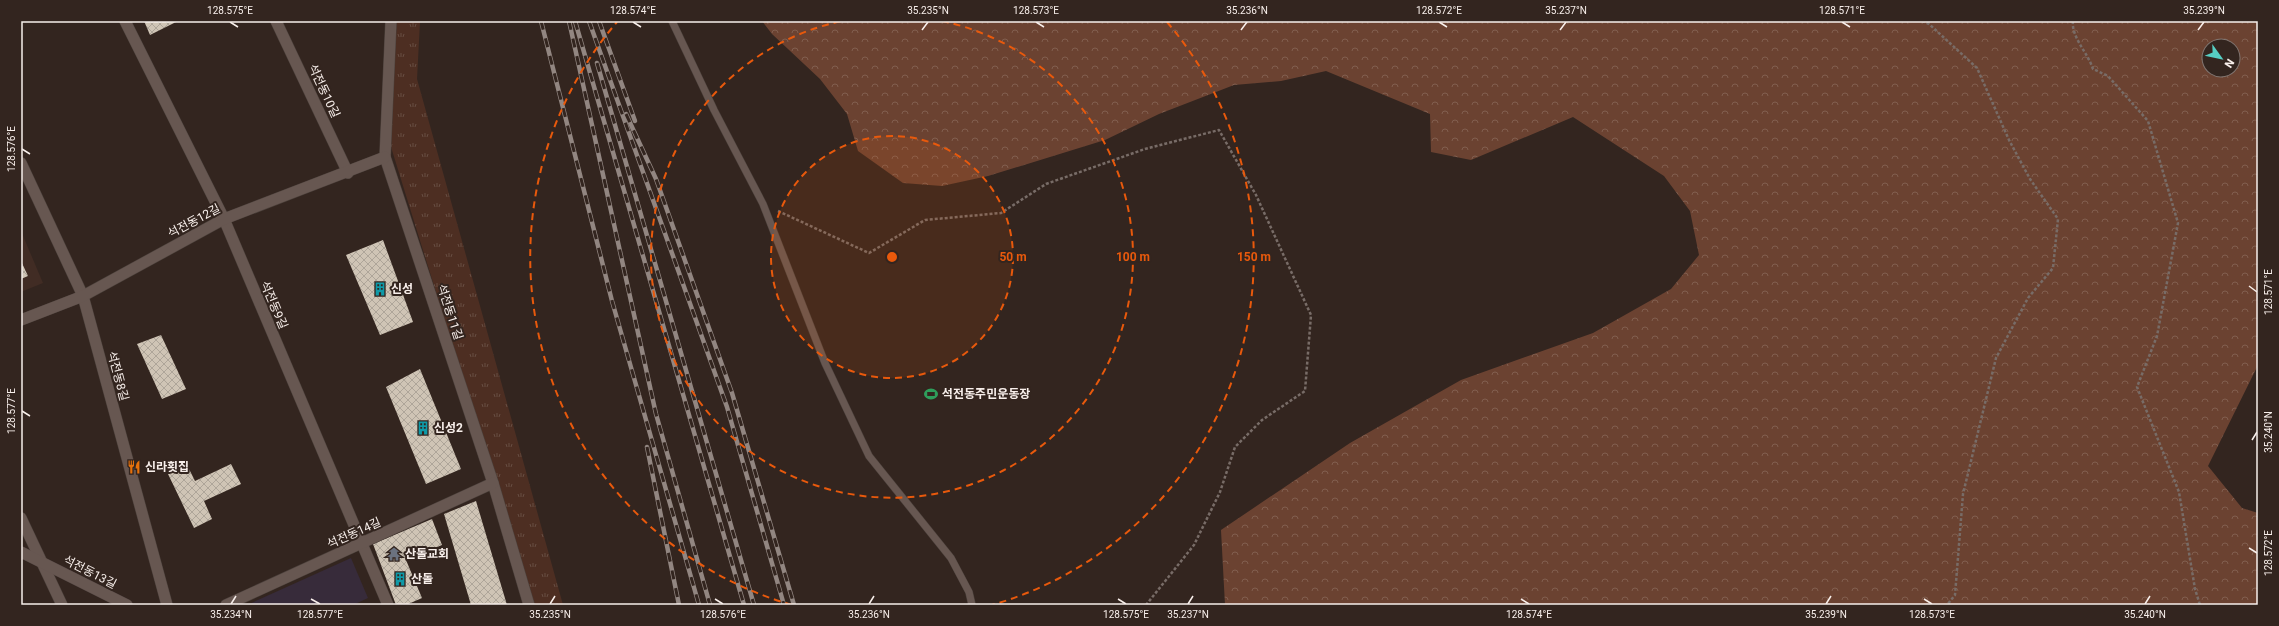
<svg xmlns="http://www.w3.org/2000/svg" width="2279" height="626" font-family="Roboto,'Noto Sans KR',sans-serif">
  <style>
    .commercial { fill: #372b3a }
    .built { fill: #412c24 }
    .grass { fill: url(#grass-tufts) }
    .forest { fill: url(#forest-crowns); fill-rule: evenodd }
    .building { fill: url(#building-cross-hatch) }
    .lines { fill: none; stroke-linecap: round; stroke-linejoin: round }
    .service-casing { stroke: #4b403b; stroke-width: 8 }
    .minor-casing { stroke: #4b403b; stroke-width: 12 }
    .path { stroke: #786c67; stroke-width: 2.5; stroke-dasharray: 3 2; stroke-linecap: butt }
    .service { stroke: #675751; stroke-width: 7 }
    .minor { stroke: #675751; stroke-width: 11 }
    .rail-casing { stroke: #928681; stroke-width: 4.5 }
    .rail { stroke: #33251f; stroke-width: 3; stroke-dasharray: 9; stroke-linecap: butt }
    .ticks { fill: none; stroke: #f8efeb; stroke-width: 1.5 }
    .ring { fill: none; stroke: #e8590c; stroke-width: 2; stroke-dasharray: 7 5 }
    .labels { text-anchor: middle; stroke-width: 4; stroke-linejoin: round; paint-order: stroke }
    .street-label { font-size: 12px; fill: #f8efeb; stroke: #33251f }
    .poi-label { font-size: 12px; font-weight: bold; fill: #f8efeb; stroke: #33251f; text-anchor: start }
    .centre { fill: #e8590c; stroke: #33251f; stroke-width: 2 }
    .ring-label { font-size: 12px; text-anchor: middle; font-weight: bold; fill: #e8590c; stroke: #33251f; stroke-width: 4; stroke-linejoin: round; paint-order: stroke }
    .neatline { fill: none; stroke: #f8efeb; stroke-width: 1.5 }
    .ticks-label { font-size: 10px; text-anchor: middle; fill: #f8efeb }
  </style>
  <defs>
    <pattern id="grass-tufts" width="24" height="20" patternUnits="userSpaceOnUse"><rect width="24" height="20" fill="#4d2e22"/><path d="M3 7l-1-3M5 7V3M7 7l1-3M15 17l-1-3M17 17v-4M19 17l1-3" fill="none" stroke="#674d42"/></pattern>
    <pattern id="forest-crowns" width="20" height="18" patternUnits="userSpaceOnUse"><rect width="20" height="18" fill="#6b4231"/><path d="M2 6a3 3 0 1 1 6 0M12 15a3 3 0 1 1 6 0" fill="none" stroke="#815e4f"/></pattern>
    <pattern id="building-cross-hatch" width="8" height="8" patternUnits="userSpaceOnUse"><rect width="8" height="8" fill="#cfc4b5"/><path d="M0 0l8 8M0 8l8-8" fill="none" stroke="#aea599"/></pattern>
  </defs>
  <rect width="100%" height="100%" fill="#33251f"/>
  <path class="commercial" d="M351,558L368,598L353,605H247Z"/>
  <path class="built" d="M21,231L43,283L21,292Z"/>
  <path class="grass" d="M393,21H420L417,79L563,605H533L387,134Z"/>
  <path class="forest" d="M762,21H2258V365L2208,466L2242,508L2258,513V605H1225L1221,530L1350,443L1461,380L1593,333L1671,289L1699,255L1690,211L1664,176L1573,117L1471,160L1431,152L1430,114L1326,71L1281,81L1234,85L1159,114L1105,140L988,176L942,186L903,183L858,151L847,114L820,79L772,34ZM2209,46H2233V70H2209Z"/>
  <g class="building">
    <path d="M144,21H178L150,35Z"/>
    <path d="M383,240L413,322L380,335L346,255Z"/>
    <path d="M21,261L28,276L21,279Z"/>
    <path d="M161,335L186,389L162,399L137,344Z"/>
    <path d="M420,369L461,469L426,484L386,387Z"/>
    <path d="M231,464L241,484L204,501L212,519L194,528L168,474L187,465L195,481Z"/>
    <path d="M476,501L507,605H471L444,514Z"/>
    <path d="M432,519L442,545L406,560L422,598L406,605H396L373,544Z"/>
  </g>
  <g class="lines">
    <g class="service-casing">
      <path id="service" d="M672,21L714,110L763,204L825,363L869,456L951,558L969,592L972,605"/>
    </g>
    <g class="minor-casing">
      <g id="minor">
        <path d="M125,21L224,219L388,605"/>
        <path d="M276,21L348,173"/>
        <path d="M391,21L385,157L493,483L529,605"/>
        <path d="M21,163L83,296L167,605"/>
        <path d="M21,320L83,296L224,219L385,157"/>
        <path d="M21,518L62,605"/>
        <path d="M21,552L127,605"/>
        <path d="M226,605L493,483"/>
      </g>
    </g>
    <g class="path">
      <path d="M1922,21L1929,24L1977,68L2009,140L2030,179L2058,219L2053,268L2028,298L1996,358L1963,494L1955,595L1947,605"/>
      <path d="M2073,21C2071,37 2088,53 2093,69L2108,76L2148,121L2178,223L2157,336L2137,387L2179,492L2195,589L2200,605"/>
      <path d="M778,211L869,253L925,220L1001,213L1046,184L1145,149L1219,130L1256,195L1311,315L1305,391L1262,420L1235,447L1220,492L1194,545L1146,605"/>
    </g>
    <use href="#service" class="service"/>
    <use href="#minor" class="minor"/>
    <g class="rail-casing">
      <g id="rail">
        <path d="M541,21L612,301L699,605"/>
        <path d="M569,21L656,414L710,605"/>
        <path d="M575,21L744,605"/>
        <path d="M589,21L727,407L784,605"/>
        <path d="M599,21L635,121"/>
        <path d="M597,63L754,605"/>
        <path d="M626,114L656,179L732,393L794,605"/>
        <path d="M647,447L679,605"/>
      </g>
    </g>
    <use href="#rail" class="rail"/>
  </g>
  <path class="ticks" d="M230,22L238,27M633,22L641,27M1036,22L1044,27M1439,22L1447,27M1842,22L1850,27M922,30L928,22M1241,30L1247,22M1560,30L1566,22M2198,30L2204,22M22,149L30,154M2249,286L2257,292M22,411L30,416M2252,440L2257,432M2249,548L2257,553M311,599L320,604M715,599L723,604M1118,599L1126,604M1521,599L1529,604M1924,599L1932,604M231,604L236,596M550,604L555,596M869,604L874,596M1188,604L1193,596M1826,604L1831,596M2145,604L2150,596"/>
  <circle cx="892" cy="257" r="121" fill="#e8590c" fill-opacity=".12"/>
  <g class="ring">
    <circle cx="892" cy="257" r="121"/>
    <path d="M942 21A241 241 0 1 1 842 21"/>
    <path d="M792 605A362 362 0 0 1 617 22M1167 22A362 362 0 0 1 992 605"/>
  </g>
  <defs>
    <g id="building-bare" transform="scale(1.08)"><path d="M-4-6H4V6H1V3H-1V6H-4ZM-2.5-4.3h1.7v1.8h-1.7ZM.8-4.3h1.7v1.8H.8ZM-2.5-1h1.7V.8h-1.7ZM.8-1h1.7V.8H.8Z" fill="#0f9aa8" stroke="#33251f" stroke-width="2.5" paint-order="stroke"/></g>
    <g id="stadium-bare" transform="scale(1.08)"><path d="M0-5a6.5 5 0 1 0 0 10a6.5 5 0 1 0 0-10ZM-3.5-1.8h7v3.6h-7Z" fill="#2e9e5b" stroke="#33251f" stroke-width="2.5" paint-order="stroke"/></g>
    <g id="restaurant-bare" transform="scale(1.08)"><path d="M-5-6h1v4h1v-4h1v4h1v-4h1v5L-1.5 .5V6h-2V.5L-5-1ZM5-6V6H3V1.5H1.5Q1.5-4 5-6Z" fill="#e8710a" stroke="#33251f" stroke-width="2.5" paint-order="stroke"/></g>
    <g id="temple-bare" transform="scale(1.08)"><path d="M0-6L5-2H3V0L6.5 2.5H4V6H1.5V3h-3V6H-4V2.5H-6.5L-3 0V-2H-5Z" fill="#6b7280" stroke="#33251f" stroke-width="2.5" paint-order="stroke"/></g>
  </defs>
  <g fill-rule="evenodd">
    <use href="#building-bare" x="380" y="289"/>
    <use href="#stadium-bare" x="931" y="394"/>
    <use href="#building-bare" x="423" y="428"/>
    <use href="#restaurant-bare" x="134" y="467"/>
    <use href="#temple-bare" x="394" y="554"/>
    <use href="#building-bare" x="400" y="579"/>
  </g>
  <g class="labels">
    <g class="street-label">
      <text transform="translate(324 91) rotate(65)" y="4">석전동10길</text>
      <text transform="translate(194 221) rotate(-28)" y="4">석전동12길</text>
      <text transform="translate(274 305) rotate(67)" y="4">석전동9길</text>
      <text transform="translate(450 312) rotate(72)" y="4">석전동11길</text>
      <text transform="translate(118 376) rotate(75)" y="4">석전동8길</text>
      <text transform="translate(354 533) rotate(-24)" y="4">석전동14길</text>
      <text transform="translate(90 572) rotate(27)" y="4">석전동13길</text>
    </g>
    <g class="poi-label">
      <text x="391" y="293">신성</text>
      <text x="942" y="398">석전동주민운동장</text>
      <text x="434" y="432">신성2</text>
      <text x="145" y="471">신라횟집</text>
      <text x="405" y="558">산돌교회</text>
      <text x="411" y="583">산돌</text>
    </g>
  </g>
  <circle cx="892" cy="257" r="6" class="centre"/>
  <g class="ring-label">
    <text x="1013" y="261">50 m</text>
    <text x="1133" y="261">100 m</text>
    <text x="1254" y="261">150 m</text>
  </g>
  <rect width="2279" height="626" fill="none" stroke="#33251f" stroke-width="44"/>
  <g transform="translate(2221 58) rotate(123)"><circle r="19" fill="#33251f" stroke="#827671"/>
  <path d="M0-3L7 15L0 10L-7 15Z" fill="#56cec3"/>
  <text y="-6" font-size="11" font-weight="bold" text-anchor="middle" fill="#f8efeb">N</text>
  </g>
  <rect x="22" y="22" width="2235" height="582" class="neatline"/>
  <g class="ticks-label">
    <text x="230" y="14">128.575°E</text>
    <text x="633" y="14">128.574°E</text>
    <text x="928" y="14">35.235°N</text>
    <text x="1036" y="14">128.573°E</text>
    <text x="1247" y="14">35.236°N</text>
    <text x="1439" y="14">128.572°E</text>
    <text x="1566" y="14">35.237°N</text>
    <text x="1842" y="14">128.571°E</text>
    <text x="2204" y="14">35.239°N</text>
    <text transform="translate(11 149) rotate(-90)" y="4">128.576°E</text>
    <text transform="translate(2268 292) rotate(-90)" y="4">128.571°E</text>
    <text transform="translate(11 411) rotate(-90)" y="4">128.577°E</text>
    <text transform="translate(2268 432) rotate(-90)" y="4">35.240°N</text>
    <text transform="translate(2268 553) rotate(-90)" y="4">128.572°E</text>
    <text x="231" y="618">35.234°N</text>
    <text x="320" y="618">128.577°E</text>
    <text x="550" y="618">35.235°N</text>
    <text x="723" y="618">128.576°E</text>
    <text x="869" y="618">35.236°N</text>
    <text x="1126" y="618">128.575°E</text>
    <text x="1188" y="618">35.237°N</text>
    <text x="1529" y="618">128.574°E</text>
    <text x="1826" y="618">35.239°N</text>
    <text x="1932" y="618">128.573°E</text>
    <text x="2145" y="618">35.240°N</text>
  </g>
</svg>
